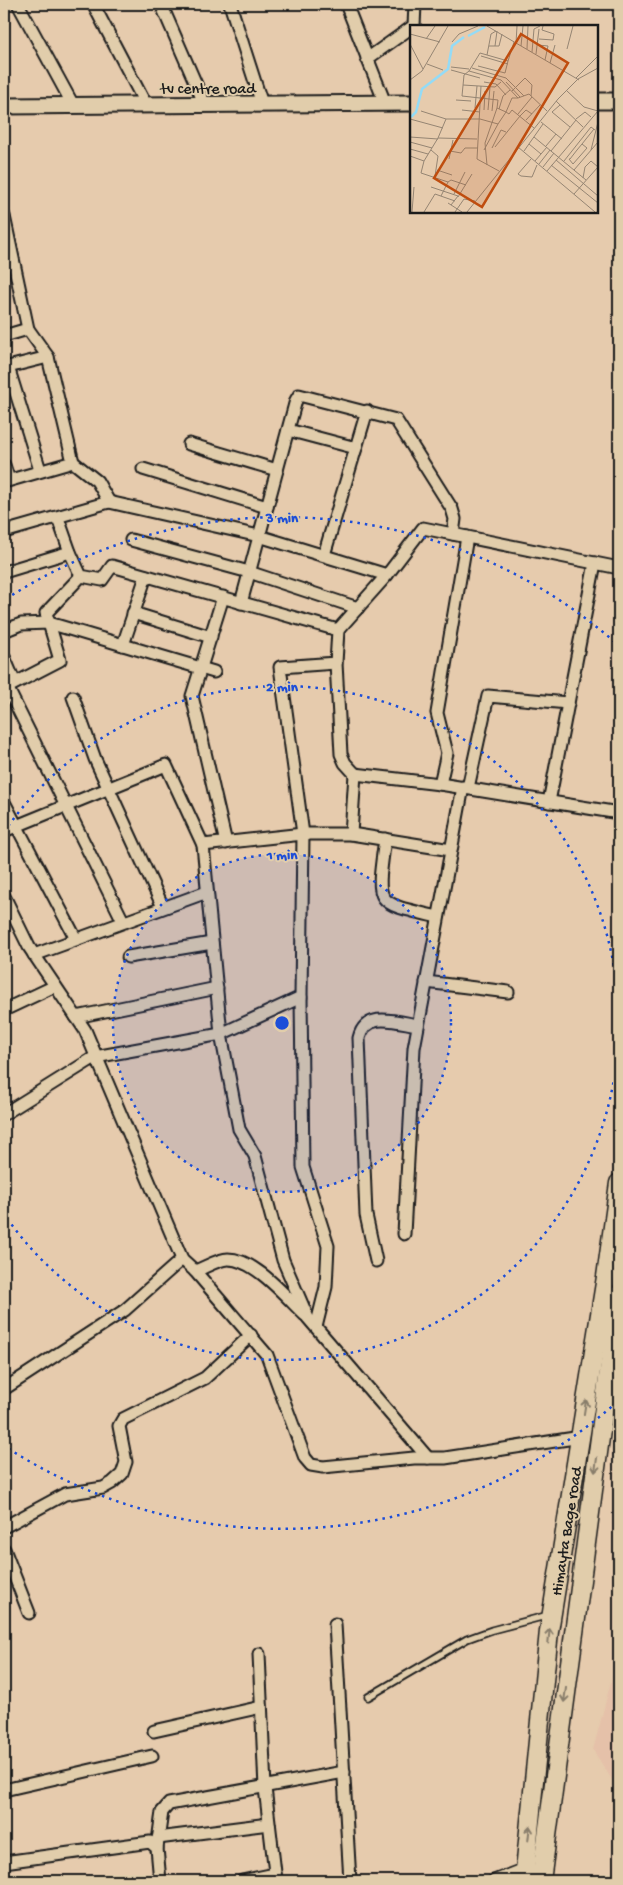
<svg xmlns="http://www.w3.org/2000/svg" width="623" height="1885" font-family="'Gochi Hand',sans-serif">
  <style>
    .built { fill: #e5c1a9 }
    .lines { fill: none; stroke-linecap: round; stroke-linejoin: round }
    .lane-casing { stroke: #1c1c1c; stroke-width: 9 }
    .street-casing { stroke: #1c1c1c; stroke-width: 15 }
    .secondary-casing { stroke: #1c1c1c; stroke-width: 19 }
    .primary-casing { stroke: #1c1c1c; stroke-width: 21 }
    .lane { stroke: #e1cdab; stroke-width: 5.5 }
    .street { stroke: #e1cdab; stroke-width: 11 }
    .secondary { stroke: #e1cdab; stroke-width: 15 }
    .primary { stroke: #e1cdab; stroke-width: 18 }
    .oneway { stroke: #887d6b }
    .ring { fill: none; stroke: #1d4ed8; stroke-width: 2.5; stroke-dasharray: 2.5 5 }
    .labels { text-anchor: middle; stroke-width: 4; stroke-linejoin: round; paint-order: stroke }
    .street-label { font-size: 16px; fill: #1c1c1c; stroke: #e1cdab }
    .inset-river { fill: none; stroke: #94dbf6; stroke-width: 2.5 }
    .inset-road { fill: none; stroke: #958573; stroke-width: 1 }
    .view { fill: #bf4d0f; fill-opacity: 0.15; stroke: #bf4d0f; stroke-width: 2.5 }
    .inset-edge { fill: none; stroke: #1c1c1c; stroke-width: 2.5 }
    .centre { fill: #1d4ed8; stroke: #e1cdab; stroke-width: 2.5 }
    .ring-label { font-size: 15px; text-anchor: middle; font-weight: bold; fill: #1d4ed8; stroke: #e1cdab; stroke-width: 4; stroke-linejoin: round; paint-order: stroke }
  </style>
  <rect width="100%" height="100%" fill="#e6cbad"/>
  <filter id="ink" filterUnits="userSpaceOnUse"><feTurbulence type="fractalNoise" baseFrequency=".02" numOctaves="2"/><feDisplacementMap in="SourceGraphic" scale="10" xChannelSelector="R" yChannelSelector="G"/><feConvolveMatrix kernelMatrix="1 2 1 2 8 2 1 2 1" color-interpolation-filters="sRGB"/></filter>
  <g filter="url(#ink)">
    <path class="built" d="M619,1665V1781L614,1783L593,1750L615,1666Z"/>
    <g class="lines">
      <g class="lane-casing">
        <path id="lane" d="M368,1697L467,1639L492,1630L549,1615"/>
      </g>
      <g class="street-casing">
        <g id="street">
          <path d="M18,4L73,105"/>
          <path d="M93,4L146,105"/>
          <path d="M161,4L205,105"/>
          <path d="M230,4L262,104"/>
          <path d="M346,4L385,103"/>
          <path d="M414,26L415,4"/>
          <path d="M367,59L412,27"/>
          <path d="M4,216L28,329L4,336"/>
          <path d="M8,367L40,470"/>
          <path d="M4,368L48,357"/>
          <path d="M288,430L356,448"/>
          <path d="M189,444L277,470"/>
          <path d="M73,462L97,481L109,502"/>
          <path d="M4,465L9,480"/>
          <path d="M143,469L267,507"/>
          <path d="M4,482L73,462L48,357L28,329"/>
          <path d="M58,518L70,552"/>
          <path d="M4,532L109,502L259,536L387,575"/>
          <path d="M131,540L249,572L358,608"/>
          <path d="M324,555L367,411"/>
          <path d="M4,572L70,552L81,576L102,580L112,566L338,630L387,575L423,528L619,568"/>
          <path d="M223,597L192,696L226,843"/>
          <path d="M241,603L296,400L299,395L396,420L452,509L455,519L453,534"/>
          <path d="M133,613L211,637"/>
          <path d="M338,630L336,663L280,667L303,834H351L355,774L440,784L619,813"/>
          <path d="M4,631L21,624L49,623L214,672"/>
          <path d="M123,645L146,576"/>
          <path d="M4,657L15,683"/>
          <path d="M336,663L341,754L345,763L355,774"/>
          <path d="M7,687L123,921"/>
          <path d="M4,689L60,660L46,613L81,576"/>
          <path d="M73,697L95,759L163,907"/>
          <path d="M440,784L447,753L437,713L467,537"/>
          <path d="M468,788L488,696L568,703"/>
          <path d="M4,802L76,939"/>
          <path d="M549,802L595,563"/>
          <path d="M4,831L166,765L203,845L303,834L301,997L221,1034L95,1057L4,1114"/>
          <path d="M351,834L451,850"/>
          <path d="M385,839C376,906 373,902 438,917"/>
          <path d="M203,845L221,1034L239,1129L255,1156L283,1260L308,1318L428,1458"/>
          <path d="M4,896L29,947L85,1030L182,1259L195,1271L267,1355L305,1458L311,1465L323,1467L414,1458H445L581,1437"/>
          <path d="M34,955L207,892"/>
          <path d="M128,957L212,943"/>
          <path d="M426,982L508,992"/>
          <path d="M301,997L303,1167L328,1246L326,1287L316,1327"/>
          <path d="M4,1010L55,986"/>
          <path d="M76,1017L217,988"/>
          <path d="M404,1234L414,1048L463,787"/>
          <path d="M376,1261L366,1215L359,1038C366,1010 397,1022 418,1025"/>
          <path d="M195,1271C204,1268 218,1259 228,1259C255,1259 286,1297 305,1315"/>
          <path d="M4,1389L125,1310L182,1259"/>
          <path d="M4,1527L65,1494L103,1488L112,1483L122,1474L126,1462L119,1426L123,1419L205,1378L251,1335"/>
          <path d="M4,1549L29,1613"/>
          <path d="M335,1624L350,1881"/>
          <path d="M259,1654L265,1788L276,1881"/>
          <path d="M154,1731L261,1707"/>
          <path d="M4,1790L152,1756"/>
          <path d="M158,1838L269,1824"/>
          <path d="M157,1848L162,1812L169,1804L344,1772"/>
          <path d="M4,1862L150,1842L157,1848L160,1881"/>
          <path d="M242,1881L275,1874"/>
          <path d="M494,1881L525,1869"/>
        </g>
      </g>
      <g class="secondary-casing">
        <g id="secondary">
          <path d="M597,101H619"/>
          <path d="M4,106L412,103"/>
        </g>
      </g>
      <g class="primary-casing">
        <g id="primary">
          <path d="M524,1881L549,1631L606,1277L619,1183"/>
          <path d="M541,1881L619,1295"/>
        </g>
      </g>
      <use href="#lane" class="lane"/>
      <use href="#street" class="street"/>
      <use href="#secondary" class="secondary"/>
      <use href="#primary" class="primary"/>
    </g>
    <defs><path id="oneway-shaft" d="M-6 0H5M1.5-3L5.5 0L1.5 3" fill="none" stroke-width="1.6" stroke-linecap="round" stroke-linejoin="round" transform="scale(1.25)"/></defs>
    <g class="oneway">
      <use href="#oneway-shaft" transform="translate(585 1407) rotate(-81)"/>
      <use href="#oneway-shaft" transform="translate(596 1465) rotate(98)"/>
      <use href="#oneway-shaft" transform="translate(549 1636) rotate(-84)"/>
      <use href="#oneway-shaft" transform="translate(565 1695) rotate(98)"/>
      <use href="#oneway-shaft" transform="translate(529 1833) rotate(-84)"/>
    </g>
  </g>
  <circle cx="282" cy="1023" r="169" fill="#1d4ed8" fill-opacity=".12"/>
  <g class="ring">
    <circle cx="282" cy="1023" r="169"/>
    <path d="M4 832A337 337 0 1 1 4 1214"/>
    <path d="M617 1402A506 506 0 0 1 6 1447M6 599A506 506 0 0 1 617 644"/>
  </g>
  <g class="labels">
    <g class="street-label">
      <text x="208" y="93">tv centre road</text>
      <text transform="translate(565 1531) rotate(-81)" y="6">Himayta Bage road</text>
    </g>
  </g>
  <g transform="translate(410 25)">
    <rect width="188" height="188" fill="#e6cbad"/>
    <path class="inset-river" d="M58,11L75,2M1,92L6,87L12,64L38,44L42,21L54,12"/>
    <path class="inset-road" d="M77,1L169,55M0,9L30,17M16,14L25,1M129,14L143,15L144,9L132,5L133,1M42,17L49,9L68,1M104,17L98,36L70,28L59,46L91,55L108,73L119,69L137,86M106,18L107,1M0,19L13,44M128,20L138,21L135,35M79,21H89L92,9M85,21L87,6M111,21L113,1M117,24L118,1M157,24L163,1M122,27L124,4L130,1M126,29L129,4M77,30L81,9L86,6M71,31L98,39M140,38L145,20M17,39L33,45M68,41L95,48L98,36M41,42L59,44M62,43L96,53L114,71M41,45L70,53M166,53L188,31M0,55L12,46L38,1M74,57L86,59L96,70M96,57L110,72M53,60L85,62L91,57M71,61L67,134L89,146M102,66L115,53L122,60L121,71M157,66L174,82L188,86M108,73H102L96,87L99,89L102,85L124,103M46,75L61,76M146,76L173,102M150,80L142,87L160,102M65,83L67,61M89,84L93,71L100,65M52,85L70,87M74,85L75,66M78,85L80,62M11,86L36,94L28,113L67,114M82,86L84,66M108,89L122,72M110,91L116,85L122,89M0,94L33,103M36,94H70L88,99L96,87L87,83L88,75L52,71L54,50L59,46M166,94L175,87L181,92M116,95L130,80M131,97L152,114M0,112L28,114M124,112L176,155M0,117L22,123M119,119L131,129M172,119L177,123L163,139L159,134H160L167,125L172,119L184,104M136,121L146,109M85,122L110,91M108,122L185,187M82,123L91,105L96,107M0,124L18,129M21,125L28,131L25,151M74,125L88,99M181,125L188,97M40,126L51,128L55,123H68M114,126L133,99M141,126L166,95M0,131L14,136L28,113M39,134L43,115M121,134L108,149L111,151L122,152L127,140M146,135L188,171M14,136L11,148L38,157L31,171M125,136L137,122M154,136L181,102L185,105M129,139L140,125M77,140L75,118L87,83M141,140L188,178M133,142L144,128M27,145L42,150M164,145L188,117M137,146L188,86M38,157L41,155L56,160M21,162L48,171L41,180M44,169L55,147M164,169L188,142L181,136L175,142L173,153M48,172L62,149M38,178L52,187M2,187L4,162M14,187L25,169L45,176M45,187L54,174L65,176M57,187L148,74L168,54L188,43"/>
    <path class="view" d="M111,9L158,38L72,182L24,153Z"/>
    <rect width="188" height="188" class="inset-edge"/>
  </g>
  <circle cx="282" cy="1023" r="8" class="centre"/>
  <g class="ring-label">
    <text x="282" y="522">3 min</text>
    <text x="282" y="691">2 min</text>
    <text x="282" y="859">1 min</text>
  </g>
  <rect width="623" height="1885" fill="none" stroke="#e1cdab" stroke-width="20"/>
  <rect x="10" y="10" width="603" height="1865" fill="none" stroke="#1c1c1c" stroke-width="2" filter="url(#ink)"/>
</svg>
